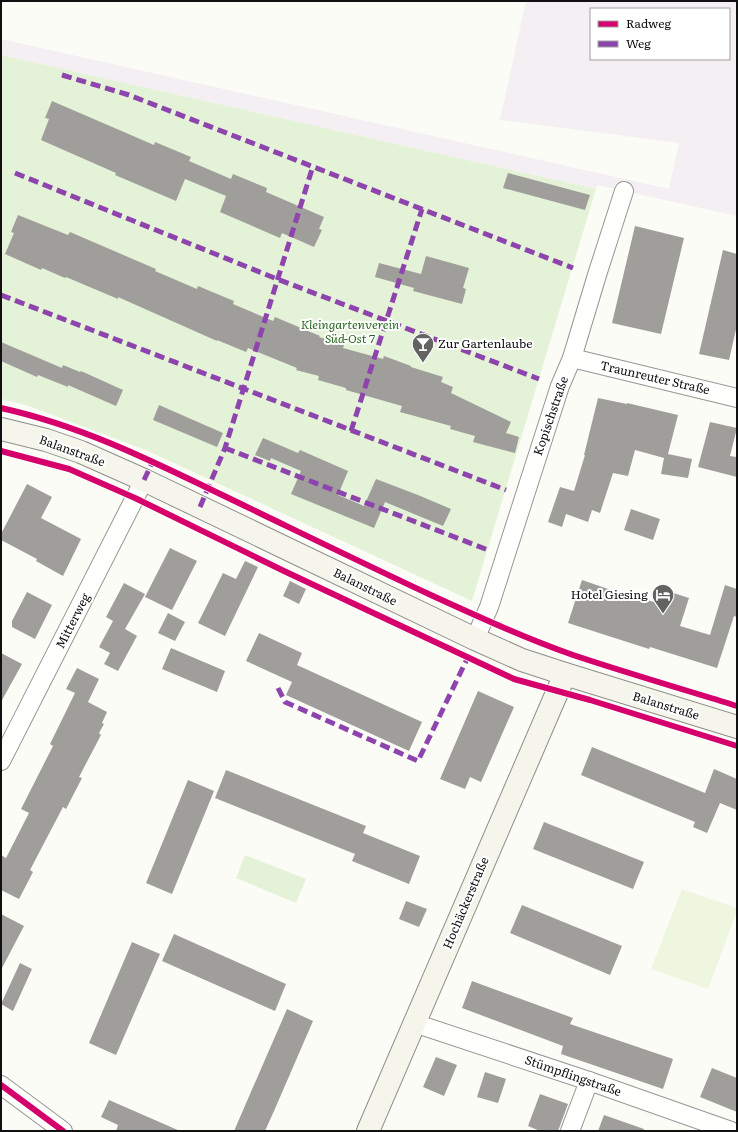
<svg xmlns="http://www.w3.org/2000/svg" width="738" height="1132" font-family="Literata,serif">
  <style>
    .industrial { fill: #f4eff2; fill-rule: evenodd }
    .green { fill: #e4f2d7 }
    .pitch { fill: #eef6e0 }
    .building { fill: #a09e9b }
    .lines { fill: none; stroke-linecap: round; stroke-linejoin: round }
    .street-casing { stroke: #969694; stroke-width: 20 }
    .secondary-casing { stroke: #8d8d8b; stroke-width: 24 }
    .street { stroke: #fffffe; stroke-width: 18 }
    .secondary { stroke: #f6f5eb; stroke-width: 22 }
    .quiet { stroke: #8e44ad; stroke-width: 5; stroke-dasharray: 10 5; stroke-linecap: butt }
    .cycleway-casing { stroke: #fff; stroke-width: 8 }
    .cycleway { stroke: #d6006c; stroke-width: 6 }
    .labels { text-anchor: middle; stroke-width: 4; stroke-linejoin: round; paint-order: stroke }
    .park-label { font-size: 12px; font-style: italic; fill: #2b6820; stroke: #fff }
    .poi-label { font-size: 12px; fill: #101010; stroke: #fff; text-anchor: start }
    .street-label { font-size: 12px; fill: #101010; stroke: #fff }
  </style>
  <rect width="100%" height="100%" fill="#fcfcf7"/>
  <path class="industrial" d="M526,1H737V216L598,185L596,189L1,55V39L669,189L679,143L500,120ZM591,9H729V59H591Z"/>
  <g class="green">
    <path d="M1,55L596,189L472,601L148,451L26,405L1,399Z"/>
    <path d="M245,855L306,879L296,903L236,878Z"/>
  </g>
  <path class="pitch" d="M682,889L737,908V911L708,989L651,969Z"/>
  <g class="building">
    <path d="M52,101L154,145L155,142L191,157L189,161L231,179L233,174L267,188L266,192L324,217L319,229L322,230L314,247L282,233L280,238L220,212L226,196L185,179L176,201L115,175L116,173L41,140L49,119L45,118Z"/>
    <path d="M508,173L590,195L585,210L503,188Z"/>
    <path d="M18,215L68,235L70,232L156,269L155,271L197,289L198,286L234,301L233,304L273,321L275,317L320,336L319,337L344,345L343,348L383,359L384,356L411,366V367L443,377L441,382L453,387L451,393L511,422L506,433L519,437L515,453L473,442L475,436L450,429L451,426L400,412L402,406L346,390V388L318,380L319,376L296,370L297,368L248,348L246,352L217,340V341L118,297V299L66,277L65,278L42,268L41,270L5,254L14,233L11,232Z"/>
    <path d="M635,226L684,238L661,334L612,323Z"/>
    <path d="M723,250L737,254V325L729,360L699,354Z"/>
    <path d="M426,256L469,268L463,288L466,289L462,304L413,291L414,288L375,277L379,263L421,274Z"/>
    <path d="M1,342L62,368L63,365L80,372L81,371L123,390L116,406L68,385V387L38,375L37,377L1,361Z"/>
    <path d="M598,398L627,404V403L678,415L668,454L692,459L688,478L661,474L664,458L635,450L628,476L613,473L600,513L592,510L588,522L566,514L562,527L548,522L560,487L574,491L585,455H584Z"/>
    <path d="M159,405L223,433L217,447L153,420Z"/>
    <path d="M710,422L737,428L730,456L737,457V477L698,467Z"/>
    <path d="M263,438L298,453L300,450L348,471L338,495L364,506L376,479L418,495L451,509L443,526L385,502L374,528L291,494L301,471L271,458L270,461L255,455Z"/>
    <path d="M27,484L52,497L41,518L81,539L63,576L36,561L37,559L1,540V534Z"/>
    <path d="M631,509L660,519L653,540L624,530Z"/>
    <path d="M170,548L197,561L172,610L145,597Z"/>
    <path d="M245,561L258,567L225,636L198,623L223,573L236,579Z"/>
    <path d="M582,580L646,602L647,600L654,602L658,588L689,598L680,626L710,635L725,585L737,589V617L734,616L717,668L650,647L649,649L568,623Z"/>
    <path d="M290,581L306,589L299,604L283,596Z"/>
    <path d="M124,583L145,594L125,629L137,636L118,671L104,664L110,653L99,647L113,621L106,617Z"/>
    <path d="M27,592L52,605L35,639L12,627V621Z"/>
    <path d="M168,613L185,622L175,641L158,633Z"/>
    <path d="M259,633L302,653L297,665L422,722L409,751L286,695L292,682L246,661Z"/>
    <path d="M171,648L225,671L217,692L162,669Z"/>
    <path d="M1,653L22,664L1,702Z"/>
    <path d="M77,668L99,679L88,702L107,712L102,723L104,724L99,733L101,735L79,777L82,778L66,809L63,807L30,870L33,872L19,899L1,890V855L6,858L29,813L21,809L53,746L50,744L75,693L66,689Z"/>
    <path d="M478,691L514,707L481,782L470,777L465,789L440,779Z"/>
    <path d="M592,747L705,793L714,769L737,779V810L720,803L707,833L693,827L695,822L581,775Z"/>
    <path d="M226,770L366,826L363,833L420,856L409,884L352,861L355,854L215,798Z"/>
    <path d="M188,780L214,791L172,894L146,883Z"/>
    <path d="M544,822L644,862L633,889L533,849Z"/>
    <path d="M406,901L427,909L419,927L399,919Z"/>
    <path d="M522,905L622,946L610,975L510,933Z"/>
    <path d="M1,914L24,926L1,970Z"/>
    <path d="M174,934L286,984L275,1011L162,961Z"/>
    <path d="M132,942L160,954L116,1055L89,1043Z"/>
    <path d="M20,963L32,969L13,1011L1,1004Z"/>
    <path d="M472,981L573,1018L570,1024L673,1059L663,1089L561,1054L563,1046L462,1008Z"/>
    <path d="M287,1009L313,1021L274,1111L265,1131H234Z"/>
    <path d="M436,1057L457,1065L444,1096L423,1087Z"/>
    <path d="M712,1068L737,1078V1112L700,1097Z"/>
    <path d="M485,1072L506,1079L498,1103L477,1097Z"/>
    <path d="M540,1094L568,1104L558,1131H540L528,1126Z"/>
    <path d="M109,1100L180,1131H116L118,1125L101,1117Z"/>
    <path d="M604,1115L644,1129V1131H598Z"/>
  </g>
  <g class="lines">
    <g class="street-casing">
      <g id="street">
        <path d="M572,358L737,398"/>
        <path d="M475,639L489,607L505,557L560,386L572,358L597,275L624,191"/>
        <path d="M1,761L144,480"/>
        <path d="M414,1023L589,1081L731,1131"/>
        <path d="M1,1085L63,1131"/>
        <path d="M570,1131L589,1081"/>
      </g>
    </g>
    <g class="secondary-casing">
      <g id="secondary">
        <path d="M1,429L46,440L81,452L144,480L475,639L522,660L565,674L737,727"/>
        <path d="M368,1131L565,674"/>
      </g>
    </g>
    <use href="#street" class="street"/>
    <use href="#secondary" class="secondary"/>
    <g class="quiet">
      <path d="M62,75L129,95L573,268"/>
      <path d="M15,173L277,279L539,379"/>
      <path d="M1,295L506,490"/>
      <path d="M351,431L422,209"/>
      <path d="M225,448L488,550"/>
      <path d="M144,480L153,461"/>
      <path d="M200,507L225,448L313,166"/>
      <path d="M278,688L285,702L418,761L468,657"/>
    </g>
    <g class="cycleway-casing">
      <g id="cycleway">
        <path d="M1,408C78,425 146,458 216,492C289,527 360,562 433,596C479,617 525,638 573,655C627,673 682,689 737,706"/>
        <path d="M1,451L69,469L135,498L284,571L514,679L590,700L737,746"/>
        <path d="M1,1085L63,1131"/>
      </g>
    </g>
    <use href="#cycleway" class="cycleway"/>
  </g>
  <defs>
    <g id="bar-pin" transform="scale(1.15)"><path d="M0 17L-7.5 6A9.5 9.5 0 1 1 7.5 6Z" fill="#636361" stroke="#fff"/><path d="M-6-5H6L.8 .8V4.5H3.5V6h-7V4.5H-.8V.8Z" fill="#fff"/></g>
    <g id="hotel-pin" transform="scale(1.15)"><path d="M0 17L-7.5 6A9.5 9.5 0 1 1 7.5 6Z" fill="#636361" stroke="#fff"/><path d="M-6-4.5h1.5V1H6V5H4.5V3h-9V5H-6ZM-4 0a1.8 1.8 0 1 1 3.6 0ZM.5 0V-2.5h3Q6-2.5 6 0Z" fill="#fff"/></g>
  </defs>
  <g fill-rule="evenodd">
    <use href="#bar-pin" x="423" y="344"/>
    <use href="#hotel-pin" x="663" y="595"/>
  </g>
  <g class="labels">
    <g class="park-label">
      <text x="350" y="329">Kleingartenverein<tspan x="350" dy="14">Süd-Ost 7</tspan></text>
    </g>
    <g class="poi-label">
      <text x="438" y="348">Zur Gartenlaube</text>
      <text x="648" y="599" text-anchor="end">Hotel Giesing</text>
    </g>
    <g class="street-label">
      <text transform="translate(655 378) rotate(13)" y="4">Traunreuter Straße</text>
      <text transform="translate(551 416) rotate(-71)" y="4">Kopischstraße</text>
      <text transform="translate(72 451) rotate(20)" y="4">Balanstraße</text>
      <text transform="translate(365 587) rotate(26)" y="4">Balanstraße</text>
      <text transform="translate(73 621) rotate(-63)" y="4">Mitterweg</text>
      <text transform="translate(666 706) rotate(17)" y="4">Balanstraße</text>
      <text transform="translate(466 903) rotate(-67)" y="4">Hochäckerstraße</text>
      <text transform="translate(573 1076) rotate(19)" y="4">Stümpflingstraße</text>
    </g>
  </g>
  <rect width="738" height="1132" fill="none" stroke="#101010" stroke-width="4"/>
  <rect x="590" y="8" width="140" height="52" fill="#ffffff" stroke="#9f9f9f"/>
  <rect x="598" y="21" width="20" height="6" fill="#d6006c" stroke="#9f9f9f"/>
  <text x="626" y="28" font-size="12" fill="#101010">Radweg</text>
  <rect x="598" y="41" width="20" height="6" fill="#8e44ad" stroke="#9f9f9f"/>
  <text x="626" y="48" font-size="12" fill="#101010">Weg</text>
</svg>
